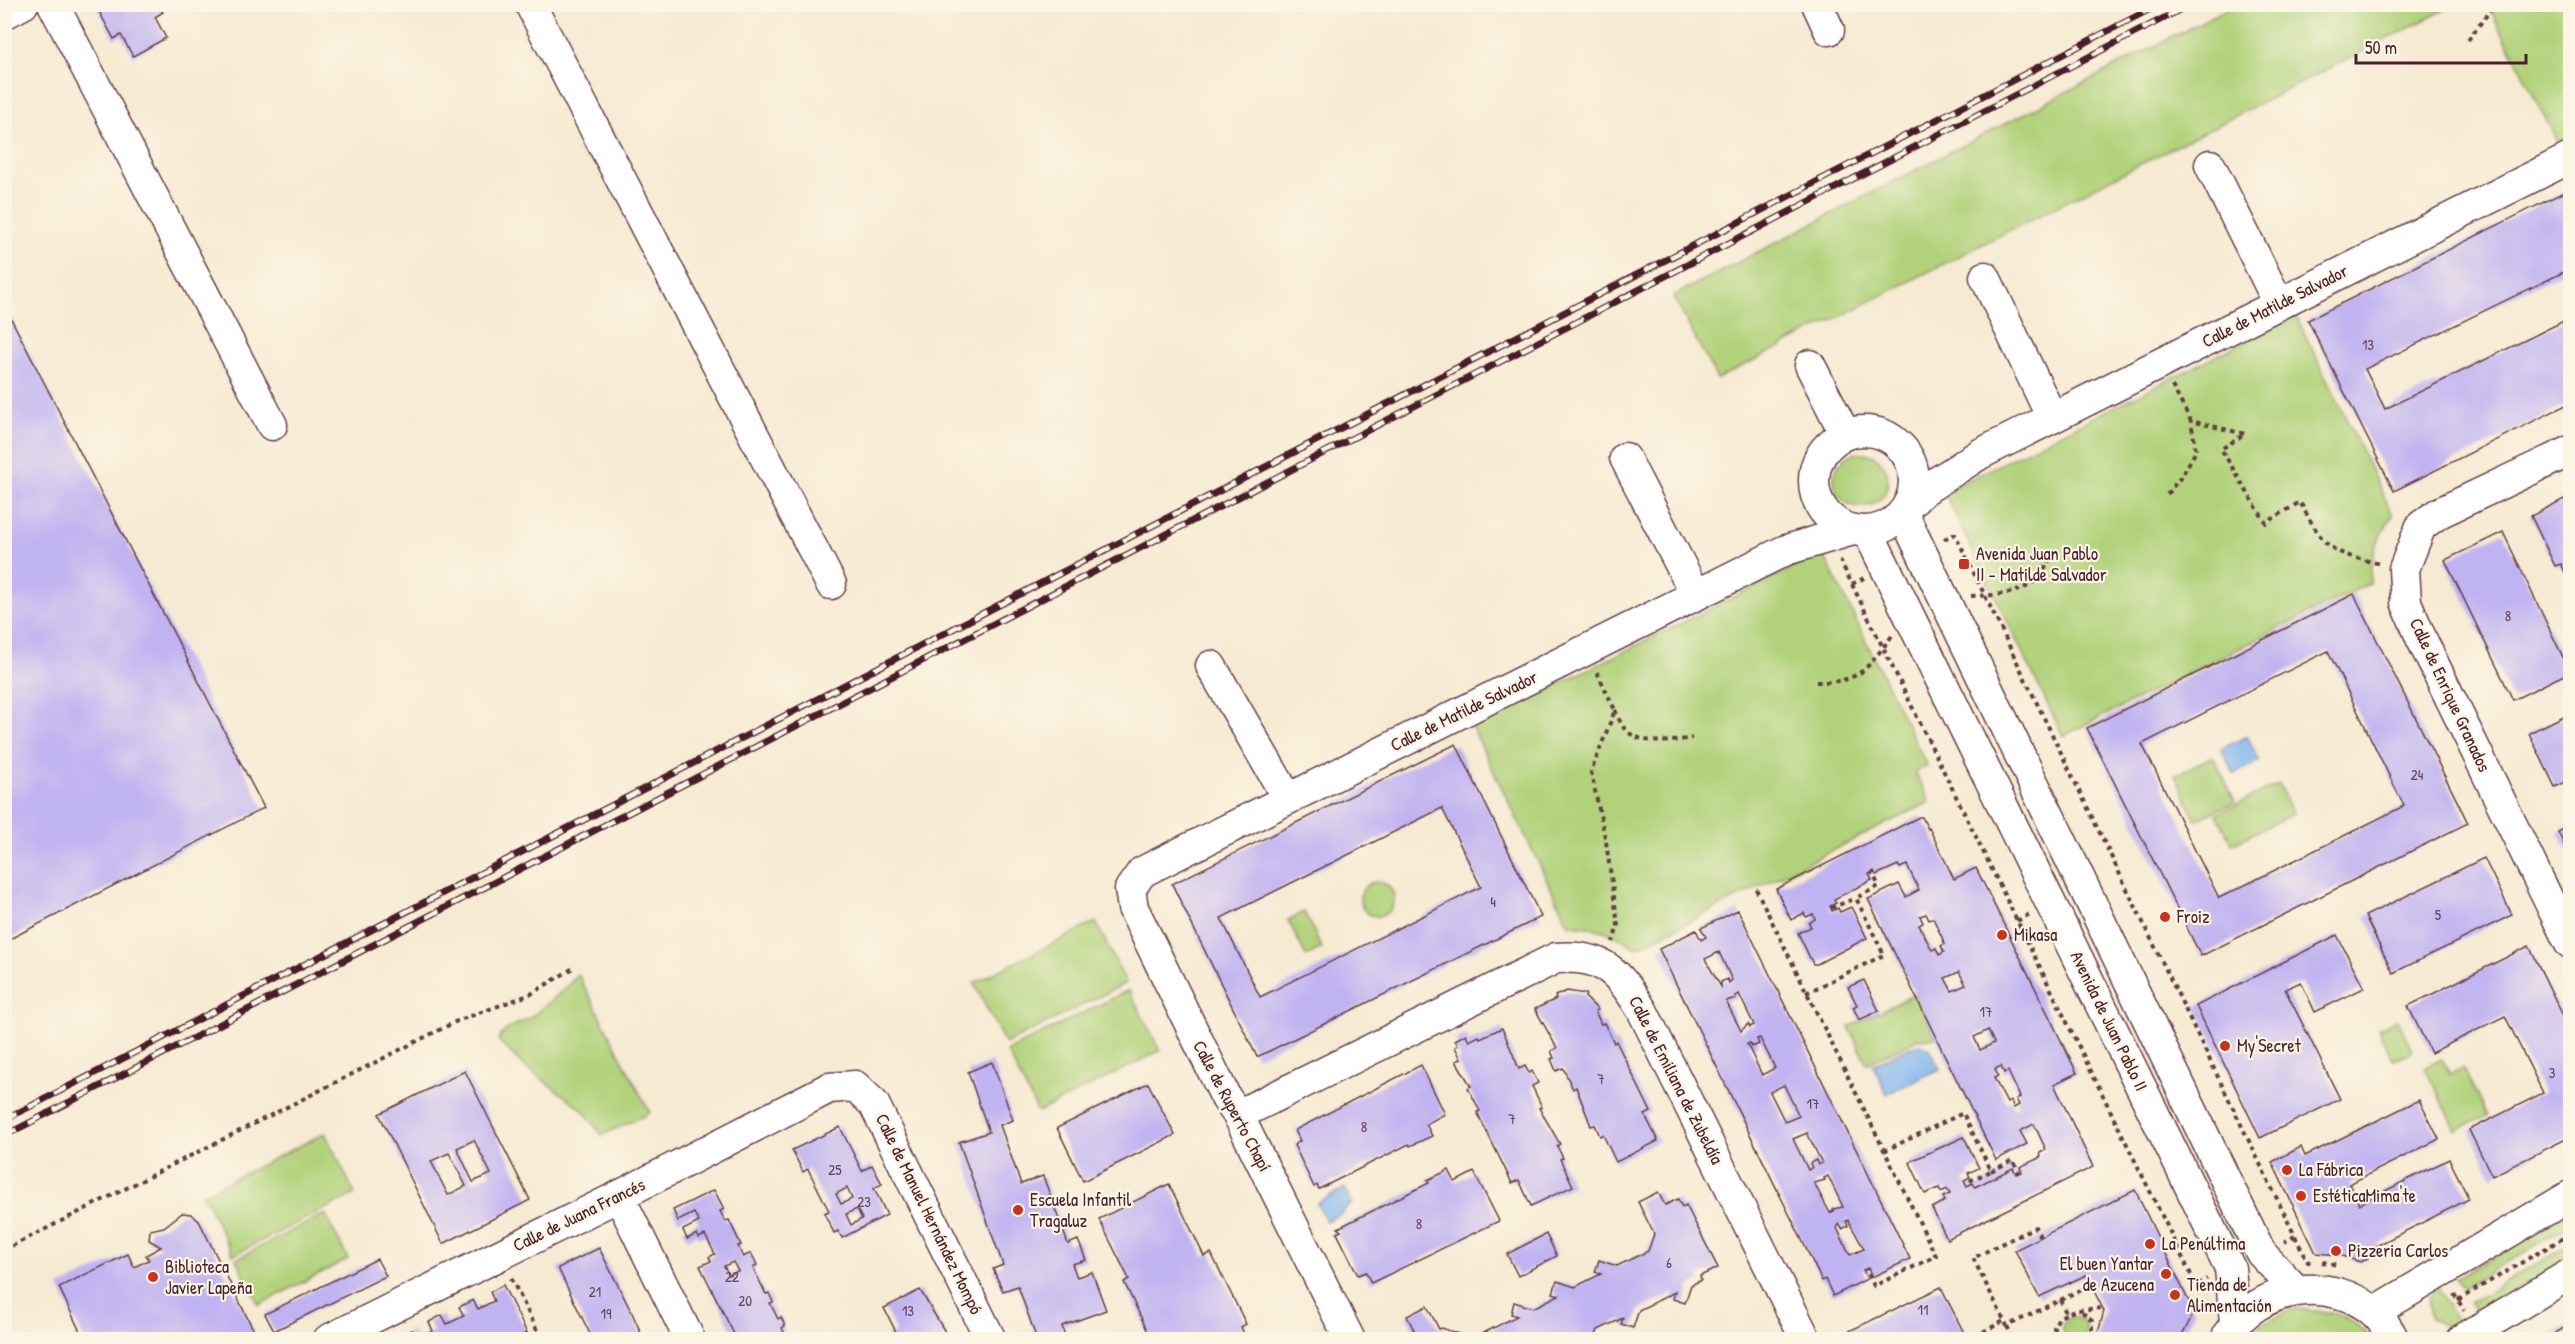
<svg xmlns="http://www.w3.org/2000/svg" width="2575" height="1344" font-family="'Patrick Hand',sans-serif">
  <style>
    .green { fill: #b1d27a; stroke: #7e7852; stroke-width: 1.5 }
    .water { fill: #80b5ee; stroke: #656a8c; stroke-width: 1.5 }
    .building { fill: #c0b3f1; fill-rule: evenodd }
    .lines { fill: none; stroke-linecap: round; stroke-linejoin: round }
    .minor-casing { stroke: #643d44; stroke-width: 33 }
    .path { stroke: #643d44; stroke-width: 4; stroke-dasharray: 4.5 4.5; stroke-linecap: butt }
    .minor { stroke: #fff; stroke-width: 30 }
    .rail-casing { stroke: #4a1f2b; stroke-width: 7 }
    .rail { stroke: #fcf5e5; stroke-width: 4.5; stroke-dasharray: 14; stroke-linecap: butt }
    .poi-dot { fill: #c8321e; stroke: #fcf5e5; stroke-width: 2 }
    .labels { text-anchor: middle; stroke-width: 4.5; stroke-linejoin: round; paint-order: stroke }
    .number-label { font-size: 15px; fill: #68445c }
    .street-label { font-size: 18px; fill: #4a1f2b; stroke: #fcf5e5 }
    .poi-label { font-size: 18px; fill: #4a1f2b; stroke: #fcf5e5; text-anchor: start }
  </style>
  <rect width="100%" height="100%" fill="#fcf5e5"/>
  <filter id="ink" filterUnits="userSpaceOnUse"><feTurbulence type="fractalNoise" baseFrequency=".0167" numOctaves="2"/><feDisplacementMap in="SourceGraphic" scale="12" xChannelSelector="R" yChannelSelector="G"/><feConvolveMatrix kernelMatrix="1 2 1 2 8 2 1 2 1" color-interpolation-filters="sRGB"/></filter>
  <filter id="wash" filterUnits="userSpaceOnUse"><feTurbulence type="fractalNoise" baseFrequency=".008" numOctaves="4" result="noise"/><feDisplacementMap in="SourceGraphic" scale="24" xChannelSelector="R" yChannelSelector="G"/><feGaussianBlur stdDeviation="1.35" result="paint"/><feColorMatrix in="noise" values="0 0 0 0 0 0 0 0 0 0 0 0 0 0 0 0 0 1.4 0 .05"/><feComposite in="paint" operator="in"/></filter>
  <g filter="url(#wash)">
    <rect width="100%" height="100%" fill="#f6ead2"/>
    <g class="green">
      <path d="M2236,4L2454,5L1717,379L1673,296Z"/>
      <path d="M2488,5H2570V135L2558,143Z"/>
      <path d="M2296,316L2393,515C2378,536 2370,556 2370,583L2063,736L1944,492Z"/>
      <circle cx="1861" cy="480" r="27"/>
      <path d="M1823,553L1927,766L1915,772L1930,802L1636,948C1614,933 1596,926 1569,925L1472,727Z"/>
      <path d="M2213,756L2235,802L2196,820L2175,775Z"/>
      <path d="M2279,784L2293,814L2232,844L2217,814Z"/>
      <circle cx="1377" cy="899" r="17"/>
      <path d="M1304,912L1322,948L1306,956L1288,920Z"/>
      <path d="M1096,922L1126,983L1005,1044L974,983Z"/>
      <path d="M578,974L650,1113L602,1135L582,1109L523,1065L498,1040C504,1027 521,1024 532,1016C549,1003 565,990 578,974Z"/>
      <path d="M1129,990L1160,1051L1038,1112L1007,1051Z"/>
      <path d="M1915,994L1936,1038L1917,1039L1867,1064L1849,1027Z"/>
      <path d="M2397,1019L2412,1051L2393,1060L2378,1029Z"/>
      <path d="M2442,1059L2450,1074L2463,1068L2487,1116L2456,1130L2425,1067Z"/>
      <path d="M325,1133L355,1194L233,1255L203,1194Z"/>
      <path d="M2570,1211V1225L2462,1289L2456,1279Z"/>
      <path d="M325,1214L348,1259L259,1305L236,1259Z"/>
      <path d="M2570,1244V1257L2476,1313L2470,1303Z"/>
      <path d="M2438,1288L2458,1323L2444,1326L2431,1318C2426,1306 2428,1296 2438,1288Z"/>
      <path d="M2295,1309C2325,1309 2352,1314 2371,1339H2247C2258,1323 2276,1316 2295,1309Z"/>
      <circle cx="2074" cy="1329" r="12"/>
    </g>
    <g class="water">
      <path d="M2247,736L2260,761L2234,774L2221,749Z"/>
      <path d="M1922,1045L1930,1049L1940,1069L1887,1094L1873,1065L1911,1046Z"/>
      <path d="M1345,1188L1352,1203L1341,1214L1326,1221L1317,1203Z"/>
    </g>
    <g id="blocks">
      <g class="building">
        <path d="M95,4H158L163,12L155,17L166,38L133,56L121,35L114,39Z"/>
        <path d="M2570,189V269L2365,369L2385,409L2570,318V403L2394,491L2308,320Z"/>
        <path d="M4,305L264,808L4,942Z"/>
        <path d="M2570,496V583L2561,564L2555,566L2531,516Z"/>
        <path d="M2503,532L2570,672L2513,700L2445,560Z"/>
        <path d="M2354,594L2468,823L2201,956L2087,728ZM2328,651L2404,806L2219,898L2142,744Z"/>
        <path d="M2570,713V780L2555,787L2529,733Z"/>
        <path d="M1456,744L1541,917L1257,1057L1172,884ZM1442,808L1481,887L1260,997L1221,918Z"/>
        <path d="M1919,817H1922L1928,829L1929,828L1954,879L1976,868L2077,1073L2054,1084L2093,1167L1947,1239L1932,1208L1945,1201L1943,1197L1950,1194L1947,1189L1941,1192L1939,1188L1925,1194L1910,1163L1913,1160L1964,1137L1979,1168L1968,1173L1970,1177L1964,1180L1967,1186L1973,1183L1975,1187L2013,1168L2016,1174L2022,1172L2020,1167L2041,1157L2040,1153L2046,1150L2034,1124L2020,1131L2027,1144L1996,1160L1868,899L1899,884L1906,897L1919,890L1907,865L1900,868L1898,865L1876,875L1874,871L1869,874L1872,880L1834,899L1836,903L1830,906L1832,911L1838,908L1840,912L1851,907L1867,938L1817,964H1813L1798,933L1811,927L1809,923L1815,919L1813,914L1806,917L1804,913L1791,920L1776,889ZM1926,914L1929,920L1933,918L1945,944L1941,946L1944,952L1939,955L1936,948L1932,950L1919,925L1923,923L1920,916ZM1959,972L1966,985L1952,991L1945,978ZM1988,1030L1994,1043L1980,1050L1974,1037ZM2001,1066L2004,1073L2008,1071L2020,1097L2016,1099L2019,1105L2014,1108L2011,1101L2007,1103L1994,1078L1998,1076L1995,1069Z"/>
        <path d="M2570,825V856L2558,832Z"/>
        <path d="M2484,858L2512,915L2393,973L2365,916Z"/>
        <path d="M1738,910L1910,1259L1872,1277L1868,1268L1863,1270L1867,1279L1833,1296L1825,1279L1822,1281L1659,949L1696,930L1701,940L1706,937L1701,928ZM1719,952L1732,980L1729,983L1727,979L1721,982V987L1705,959ZM1739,994L1754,1025L1750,1027L1748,1024L1741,1031L1726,1001L1736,998L1735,996ZM1760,1038L1775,1068L1762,1075L1747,1044L1750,1043L1752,1047L1759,1044L1757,1039ZM1784,1085L1799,1116L1785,1122L1770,1092ZM1807,1133L1822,1163L1818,1165L1816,1160L1810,1163L1812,1168L1808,1170L1793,1139ZM1828,1176L1843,1207L1833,1209L1834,1211L1830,1213L1814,1183L1825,1180L1824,1178ZM1848,1220L1864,1249L1850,1255L1837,1228L1839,1224L1842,1229L1848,1226L1846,1221Z"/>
        <path d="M2337,935L2364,988L2315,1012L2301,982L2285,989L2340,1099L2260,1138L2196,1006Z"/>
        <path d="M2529,946L2570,1030V1137L2492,1176L2469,1130L2543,1093L2505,1016L2431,1053L2408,1006Z"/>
        <path d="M1864,980L1879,1011L1859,1020L1853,1007L1857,1005L1848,987Z"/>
        <path d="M1567,991L1586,994L1585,997L1598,1010L1595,1011L1601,1024L1604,1023L1614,1043L1616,1041L1651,1112L1645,1115L1658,1141L1616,1162L1603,1135L1600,1136L1595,1125L1591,1126L1576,1087L1573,1089L1563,1068L1556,1071L1551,1059L1554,1058L1551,1051L1557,1048L1535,1009L1556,999L1555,996Z"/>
        <path d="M1502,1028L1519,1069L1525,1066L1529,1073L1532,1071L1538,1083L1532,1086L1542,1107L1539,1108L1560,1144L1557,1146L1563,1158L1560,1159L1573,1186L1531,1206L1519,1180L1512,1183L1477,1112L1480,1111L1468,1088L1471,1086L1456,1061L1461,1059L1455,1047L1458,1045L1455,1040L1466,1034L1469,1041L1479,1036L1480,1038Z"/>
        <path d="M992,1062L1013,1120L1000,1125L1021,1184L1043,1176L1068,1244L1078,1240L1086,1260L1072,1264L1077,1277L1092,1272L1106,1310L1062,1326L1066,1340H1037L1018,1286L1003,1291L993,1269L1003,1265L959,1142L989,1132L968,1072Z"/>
        <path d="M1421,1065L1445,1114L1426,1124L1432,1136L1410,1146L1409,1144L1319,1189L1317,1185L1314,1187L1294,1145L1300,1141L1295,1130Z"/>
        <path d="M465,1071L530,1200L443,1244L379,1114ZM474,1140L491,1174L473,1182L457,1148ZM449,1153L466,1186L448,1195L431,1161Z"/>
        <path d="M1148,1083L1175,1135L1083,1181L1057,1128Z"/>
        <path d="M2419,1100L2439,1139L2349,1184L2359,1204L2449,1159L2469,1199L2364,1252L2368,1258L2360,1262L2339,1255L2316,1253L2272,1162L2301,1147L2305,1156Z"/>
        <path d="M840,1127L862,1171L872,1165L882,1184L874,1188L887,1215L842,1238L838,1231L834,1233L824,1213L829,1211L808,1169L803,1172L792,1150ZM847,1188L852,1199L841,1204L836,1194ZM857,1209L862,1219L851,1225L846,1214Z"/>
        <path d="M1449,1170L1455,1182L1474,1172L1499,1221L1371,1283L1366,1272L1358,1275L1337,1233L1341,1231L1338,1228L1429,1183L1427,1180Z"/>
        <path d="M1169,1184L1204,1256L1211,1253L1246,1324L1241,1327L1247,1340H1152L1124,1282L1129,1279L1099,1219Z"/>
        <path d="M714,1190L724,1209L720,1211L725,1221L729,1220L741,1245L738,1246L743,1257L751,1253L757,1265L753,1268L766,1294L769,1293L773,1302L770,1303L778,1319L781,1317L785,1326L782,1328L788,1340H737L700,1266L711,1261L709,1257L715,1254L714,1252L705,1235L699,1238L697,1234L687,1239L683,1230L699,1222L694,1213L678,1221L673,1210ZM733,1262L738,1271L729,1275L724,1266Z"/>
        <path d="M2135,1190L2194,1312L2180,1340H2096L2104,1311L2086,1275L2039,1297L2015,1250Z"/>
        <path d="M1658,1192L1665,1205L1678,1199L1682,1207L1686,1205L1718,1268L1700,1276L1701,1280L1691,1285L1685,1303L1673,1299L1675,1292L1639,1310L1633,1328L1621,1324L1623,1318L1598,1330L1594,1340H1470L1517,1316L1511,1314L1514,1302L1533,1308L1559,1295L1553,1293L1557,1281L1575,1287L1601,1274L1595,1272L1599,1260L1617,1266L1648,1251L1654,1234L1638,1202Z"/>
        <path d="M182,1213L191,1214L199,1221L254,1331L236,1340H84L59,1287L128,1254L134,1267L149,1260L146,1255L161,1247L149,1240L150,1230L164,1227Z"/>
        <path d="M1546,1234L1557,1256L1518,1276L1507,1254Z"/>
        <path d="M599,1248L633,1315L644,1340H593L569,1291L558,1268Z"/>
        <path d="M377,1259L386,1276L274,1331L265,1314Z"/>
        <path d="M503,1285L527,1333L514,1340H400L399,1337L412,1330L417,1339L433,1331L429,1322L442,1315L447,1324L464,1316L459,1307L473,1300L478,1309L494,1301L490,1292Z"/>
        <path d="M1941,1287L1965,1335L1955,1340H1849L1845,1333Z"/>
        <path d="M920,1290L947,1335L938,1340H887L886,1337L896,1332L884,1308Z"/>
        <path d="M1427,1306L1439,1329L1442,1328L1467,1337V1340H1402L1400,1337L1414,1330L1407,1316Z"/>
        <path d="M2570,1324V1340H2544Z"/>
      </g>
    </g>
  </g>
  <g filter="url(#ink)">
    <use href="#blocks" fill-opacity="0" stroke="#643d44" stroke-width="1.5"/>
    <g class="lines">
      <g class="minor-casing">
        <g id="minor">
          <path d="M53,4L272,425"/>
          <path d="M530,4L831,584"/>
          <path d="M1817,4L1829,30"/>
          <path d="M4,14L23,4"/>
          <path d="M2210,165L2279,304"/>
          <path d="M1985,277L2052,418"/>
          <path d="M1810,365L1845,434"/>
          <circle cx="1864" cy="481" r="50"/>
          <path d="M2570,451L2439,513L2421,526L2404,569L2406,602L2422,640L2570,944"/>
          <path d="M1625,458L1696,595"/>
          <path d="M1908,506L1923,491L1980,454L2570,158"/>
          <path d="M1903,514L2261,1253L2296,1290"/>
          <path d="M1868,532L2230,1268L2235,1322"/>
          <path d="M1211,666L1288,799"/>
          <path d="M1238,1115L1556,958C1604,954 1618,972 1642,1010L1806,1340"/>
          <path d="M619,1196L690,1340"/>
          <path d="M2374,1312L2570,1196"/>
          <path d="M2228,1334C2259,1286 2331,1274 2375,1313C2383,1321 2389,1330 2394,1340"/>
          <path d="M328,1340L619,1196L829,1088L855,1086L874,1104L991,1340"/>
          <path d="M1350,1340L1238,1115L1226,1098L1133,908L1130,889L1142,872L1786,550L1853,530"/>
          <path d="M2461,1340L2570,1274"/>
        </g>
      </g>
      <g class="path">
        <path d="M2468,40L2495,4"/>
        <path d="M2172,386L2191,421L2245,434L2221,449L2266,523L2300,502C2326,550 2328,552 2381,564"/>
        <path d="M2167,494L2181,477L2196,451L2191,421"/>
        <path d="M1944,539L1955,534L2295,1236L2284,1242"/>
        <path d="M1840,560L2196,1285L2207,1279"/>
        <path d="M1852,584L1864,578"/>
        <path d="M1971,596C2003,595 2034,595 2049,561"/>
        <path d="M1597,672L1615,710L1591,772L1606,842L1618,925L1613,942"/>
        <path d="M1816,682C1861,683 1866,669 1892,636"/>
        <path d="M1615,710C1618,716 1620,723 1624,728C1639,746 1671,742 1692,738"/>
        <path d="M1756,889L1936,1256L1874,1286L1866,1269"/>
        <path d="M1831,908L1856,898"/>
        <path d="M2017,921L2030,914"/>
        <path d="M1806,993L1884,955L1856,898L1879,886L1872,872"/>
        <path d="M1884,1151L1963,1113L1991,1171L1965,1183"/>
        <path d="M1991,1171L2013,1160L2019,1173"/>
        <path d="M2295,1236L2308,1262H2312"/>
        <path d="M2040,1237L2035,1227L1973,1258L2007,1326L2091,1285"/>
        <path d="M4,1250L457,1021L531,994L575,967"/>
        <path d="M2322,1262L2338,1265"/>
        <path d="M511,1278L542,1340"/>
        <path d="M2454,1294L2464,1310"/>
        <path d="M2060,1300L2066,1313"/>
        <path d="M2458,1300L2570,1234"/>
        <path d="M2082,1312L2092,1320V1335L2089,1340"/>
        <path d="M2007,1326L2014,1340"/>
        <path d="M1967,1340L2004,1321"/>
        <path d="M2056,1340L2054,1327L2059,1317L2077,1310L2103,1308"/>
      </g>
      <use href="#minor" class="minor"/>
      <g class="rail-casing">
        <g id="rail">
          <path d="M4,1120L2160,4"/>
          <path d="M4,1136L2191,4"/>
        </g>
      </g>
      <use href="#rail" class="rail"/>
    </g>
  </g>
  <g class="poi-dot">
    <rect x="1958" y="558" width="12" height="12" rx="3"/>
    <circle cx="2165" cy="917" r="6"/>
    <circle cx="2002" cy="935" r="6"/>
    <circle cx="2225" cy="1046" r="6"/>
    <circle cx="2287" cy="1170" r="6"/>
    <circle cx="2301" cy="1196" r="6"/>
    <circle cx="1018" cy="1210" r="6"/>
    <circle cx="2150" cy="1244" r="6"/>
    <circle cx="2336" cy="1251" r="6"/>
    <circle cx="2166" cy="1274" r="6"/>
    <circle cx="153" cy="1277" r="6"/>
    <circle cx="2175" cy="1295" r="6"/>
  </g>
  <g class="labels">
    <g class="number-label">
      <text x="2368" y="350">13</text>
      <text x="2508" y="621">8</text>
      <text x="2417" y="780">24</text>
      <text x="1493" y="907">4</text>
      <text x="2438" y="920">5</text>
      <text x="1986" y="1017">17</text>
      <text x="2552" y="1078">3</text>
      <text x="1601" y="1084">7</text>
      <text x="1813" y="1109">17</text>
      <text x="1512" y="1124">7</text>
      <text x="1364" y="1132">8</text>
      <text x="835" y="1175">25</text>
      <text x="864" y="1207">23</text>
      <text x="1419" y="1229">8</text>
      <text x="1669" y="1268">6</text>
      <text x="732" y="1282">22</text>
      <text x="595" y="1297">21</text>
      <text x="745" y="1306">20</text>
      <text x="1923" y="1315">11</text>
      <text x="908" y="1316">13</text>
      <text x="606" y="1319">19</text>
    </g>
    <g class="street-label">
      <text transform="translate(2275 306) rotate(-27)" y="6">Calle de Matilde Salvador</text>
      <text transform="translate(2450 695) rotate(65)" y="6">Calle de Enrique Granados</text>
      <text transform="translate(1464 711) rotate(-26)" y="6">Calle de Matilde Salvador</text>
      <text transform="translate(2109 1021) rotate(64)" y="6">Avenida de Juan Pablo II</text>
      <text transform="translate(1676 1080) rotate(63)" y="6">Calle de Emiliana de Zubeldía</text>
      <text transform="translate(1232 1106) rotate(62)" y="6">Calle de Ruperto Chapí</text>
      <text transform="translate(929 1214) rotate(64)" y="6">Calle de Manuel Hernández Mompó</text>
      <text transform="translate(579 1215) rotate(-26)" y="6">Calle de Juana Francés</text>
    </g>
    <g class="poi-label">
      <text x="1976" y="560">Avenida Juan Pablo<tspan x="1976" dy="21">II - Matilde Salvador</tspan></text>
      <text x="2177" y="923">Froiz</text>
      <text x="2014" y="941">Mikasa</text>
      <text x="2237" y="1052">My'Secret</text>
      <text x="2299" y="1176">La Fábrica</text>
      <text x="2313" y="1202">EstéticaMima'te</text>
      <text x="1030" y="1206">Escuela Infantil<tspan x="1030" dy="21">Tragaluz</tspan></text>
      <text x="2162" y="1250">La Penúltima</text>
      <text x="2348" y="1257">Pizzeria Carlos</text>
      <text x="2154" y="1270" text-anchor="end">El buen Yantar<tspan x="2154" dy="21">de Azucena</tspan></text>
      <text x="165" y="1273">Biblioteca<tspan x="165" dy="21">Javier Lapeña</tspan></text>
      <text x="2187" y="1291">Tienda de<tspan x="2187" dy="21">Alimentación</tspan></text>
    </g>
  </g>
  <rect width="2575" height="1344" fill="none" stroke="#fcf5e5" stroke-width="24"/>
  <path d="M2356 54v9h170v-9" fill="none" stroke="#4a1f2b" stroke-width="3"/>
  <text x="2365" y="54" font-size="18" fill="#4a1f2b" stroke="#fcf5e5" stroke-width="4.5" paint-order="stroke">50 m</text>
</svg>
